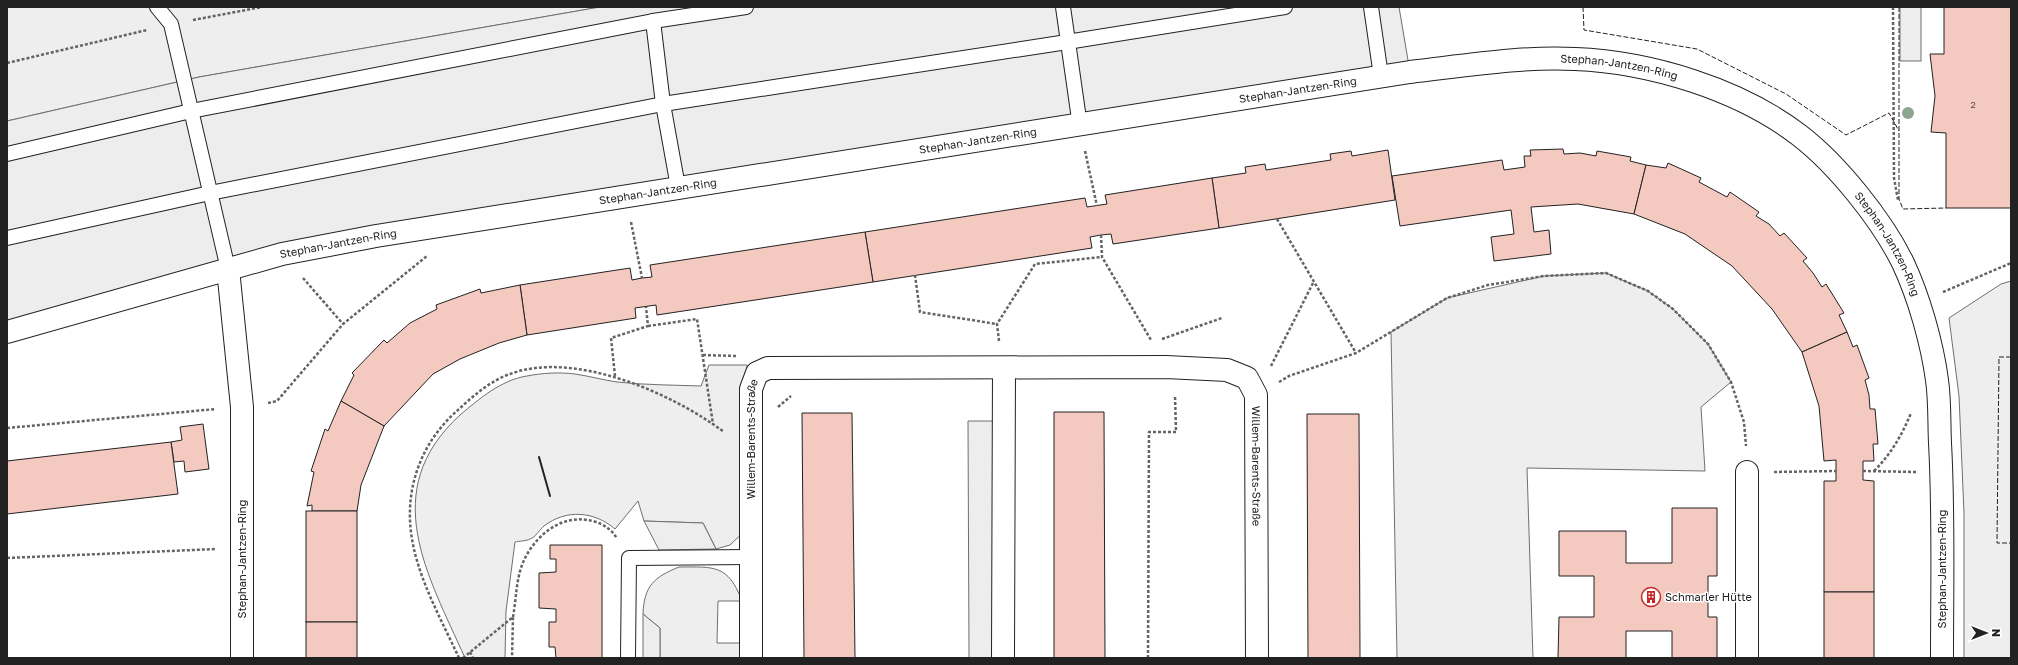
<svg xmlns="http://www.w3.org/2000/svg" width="2018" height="665" font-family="'Golos Text',sans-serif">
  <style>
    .green { fill: #eee; stroke: #6f6f6f }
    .parking { fill: #ededed; stroke: #6f6f6f }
    .building { fill: #f3c9c0; stroke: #222 }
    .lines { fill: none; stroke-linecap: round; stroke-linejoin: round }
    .lane-casing { stroke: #222; stroke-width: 16 }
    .street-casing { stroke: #222; stroke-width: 24 }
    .path { stroke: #646464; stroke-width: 2.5; stroke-dasharray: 3 2; stroke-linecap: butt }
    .lane { stroke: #fff; stroke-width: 14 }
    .street { stroke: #fff; stroke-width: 22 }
    .fence { stroke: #222; stroke-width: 1; stroke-dasharray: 5 2; stroke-linecap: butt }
    .wall { stroke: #222; stroke-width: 2 }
    .tree { fill: #8da692 }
    .labels { text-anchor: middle; stroke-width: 3; stroke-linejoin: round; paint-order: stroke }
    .number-label { font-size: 9px; fill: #564c4a }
    .street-label { font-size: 11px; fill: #222; stroke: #fff }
    .poi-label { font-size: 11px; fill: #222; stroke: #fff; text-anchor: start }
  </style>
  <rect width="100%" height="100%" fill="#fff"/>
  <g class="green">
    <path d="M7,7H600L199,77L7,121Z"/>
    <path d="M1606,273L1648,291L1673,309L1708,344L1731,382L1701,407L1705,471L1527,468L1533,658H1397L1391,332L1447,298L1544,276Z"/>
    <path d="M2011,281V658H1964V513L1959,396L1949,318L2001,284Z"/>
    <path d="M709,365H747V529L730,545L716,549L703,523L644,521L638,501L615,529C594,511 566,509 544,526C539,530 536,537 530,539C527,541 519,541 515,542L506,611L505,658H465C428,575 377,491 460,415C479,399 501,380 527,376C542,373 560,372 575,374C589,376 603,380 617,382C645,385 673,385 701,386Z"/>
    <path d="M679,567C714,567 728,564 742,601H718L717,643H741V658H660V628L643,614C644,586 654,577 679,567Z"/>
  </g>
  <g class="parking">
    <path d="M600,7H1399L1410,72L459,222L7,332V121L199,77Z"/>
    <rect x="1900" y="7" width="21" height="54"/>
    <path d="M968,421H1004L1003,658H969Z"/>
    <path d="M644,521L703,523L716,549L659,550Z"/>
    <path d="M643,614L660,628V658H643Z"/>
  </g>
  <g class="building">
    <path d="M1944,7H2011V208H1946V133L1931,132L1935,96L1930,54H1944Z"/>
    <path d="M1563,149L1564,154L1580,153L1596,156L1597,151L1631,157L1630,161L1646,165L1634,214L1578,204L1531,207L1534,232L1549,230L1551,254L1494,261L1491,237L1514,234L1511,210L1400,226L1392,176L1502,160L1504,170L1525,167L1524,156H1531L1530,150Z"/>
    <path d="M1388,150L1395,200L1219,228L1212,178L1246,173L1245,167L1265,164L1266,170L1331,160L1330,154L1351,151L1352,156Z"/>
    <path d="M1668,163L1701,178L1699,182L1727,197L1730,192L1759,212L1756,216L1769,224L1780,236L1784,233L1807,258L1803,261L1813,273L1822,287L1826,284L1844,313L1839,315L1847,332L1802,352L1772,309L1732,266L1685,234L1634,214L1646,165L1666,168Z"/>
    <path d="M1212,178L1219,228L1113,244L1111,234L1101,235L1090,237L1092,248L873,282L865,232L1085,198L1087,207L1107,204L1105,195Z"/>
    <path d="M865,232L873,282L657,315L656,305L635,308L636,318L527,335L520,285L630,268L632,280L642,278L652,277L650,265Z"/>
    <path d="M520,285L527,335L499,343L460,359L433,374L384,426L341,401L354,375L352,373L384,340L387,343L410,323L437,309L436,305L480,289L481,293Z"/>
    <path d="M1847,332L1853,347L1857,345L1869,378L1865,380L1869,395L1870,409H1875L1878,444H1873L1874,461H1863V480L1874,481V592H1824V481H1836V460L1824,461L1819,406L1802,352Z"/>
    <path d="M341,401L384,426L361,485L357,511H312V505L307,506L314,472L311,471L325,429L328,431Z"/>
    <path d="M1054,412H1104L1105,658H1054Z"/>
    <path d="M802,413H852L855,658H804Z"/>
    <path d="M1307,414H1359L1360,658H1308Z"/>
    <path d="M203,424L209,469L185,472L184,461L174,462L171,442L182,440L180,427Z"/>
    <path d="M171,442L178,494L7,514V461Z"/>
    <path d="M1672,508H1717V576H1708V617H1717V658H1672V631H1626V658H1558L1559,617H1594V576H1559V531H1626V563H1672Z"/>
    <rect x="306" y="511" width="51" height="111"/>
    <path d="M550,545H602V658H556L555,647H549V622H556V609L539,608V573L556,572V559H550Z"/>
    <rect x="1824" y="592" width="50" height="66"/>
    <rect x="306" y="622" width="51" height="36"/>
  </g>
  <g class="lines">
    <g class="lane-casing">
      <g id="lane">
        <path d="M157,7L171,24L228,269"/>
        <path d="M1063,7L1080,126"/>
        <path d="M1371,7L1381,76"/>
        <path d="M653,21L663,104L678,187"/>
        <path d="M7,154L191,111L653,21L746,7"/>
        <path d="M7,238L210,193L663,104L1067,42L1285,7"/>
        <path d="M628,658L629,558L751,557"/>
      </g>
    </g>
    <g class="street-casing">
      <g id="street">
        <path d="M228,269L242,407V658"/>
        <path id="s1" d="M7,332L282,254L376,236L1410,72C1463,66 1523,56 1575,59C1650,62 1739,89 1799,135C1837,164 1882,220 1903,263C1919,297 1932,343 1937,380C1940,401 1939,422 1940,443C1944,515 1942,587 1942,658"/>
        <path d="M1747,472V658"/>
        <path id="s2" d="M751,658V389L757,373L768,368L1166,367L1227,370L1247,378L1256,395L1257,658"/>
        <path d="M1003,658L1004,368"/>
      </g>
    </g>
    <g class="path">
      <path d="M1893,7L1894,178L1898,200"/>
      <path d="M193,20L262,7"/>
      <path d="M7,63L147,30"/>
      <path d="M1085,151L1097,206"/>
      <path d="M1277,219L1356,353"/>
      <path d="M631,222L642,278"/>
      <path d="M1101,235L1102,257L1151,340"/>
      <path d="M915,275L920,312L997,324"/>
      <path d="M303,278L343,324"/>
      <path d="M1943,292L2011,263"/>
      <path d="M648,326L697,319L713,424"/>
      <path d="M1162,339L1222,318"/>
      <path d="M999,341L997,324L1035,264L1102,257"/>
      <path d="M703,355L736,356"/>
      <path d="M1271,366L1314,281"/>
      <path d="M615,376L611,338L648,326L646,307"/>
      <path d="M1279,382L1289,376L1356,353L1447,298L1488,285L1544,276L1606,273L1648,291L1673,309L1708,344L1731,382L1744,422L1746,446"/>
      <path d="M268,403L277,401L343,324L427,256"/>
      <path d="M778,407L791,396"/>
      <path d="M7,428L216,409"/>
      <path d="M1863,471L1916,472"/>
      <path d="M1874,471C1891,454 1902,435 1911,413"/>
      <path d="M1774,472L1836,471"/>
      <path d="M7,558L216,549"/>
      <path d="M513,617C516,601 516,581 522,565C532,539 558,515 587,520C598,521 612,528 617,539"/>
      <path d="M470,652L473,658"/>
      <path d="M459,658C438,612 408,562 410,510C411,471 429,435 458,410C473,396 490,381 510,374C574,350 672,393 724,432"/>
      <path d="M463,658L513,617L512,658"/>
      <path d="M1148,658L1149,432H1176L1175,395"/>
    </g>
    <use href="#lane" class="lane"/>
    <use href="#street" class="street"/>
    <g class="fence">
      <path d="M1583,7L1584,30L1697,49L1786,94L1846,135L1889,113L1899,131"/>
      <path d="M1899,7V199L1903,209L1946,208"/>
      <path d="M2011,357H1999L1997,543H2011"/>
    </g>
    <path class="wall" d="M539,457L550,496"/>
  </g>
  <circle class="tree" cx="1908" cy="113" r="6"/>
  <defs>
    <g id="building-ring" transform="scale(1)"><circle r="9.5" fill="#fff" stroke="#c62828" stroke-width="1.5"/><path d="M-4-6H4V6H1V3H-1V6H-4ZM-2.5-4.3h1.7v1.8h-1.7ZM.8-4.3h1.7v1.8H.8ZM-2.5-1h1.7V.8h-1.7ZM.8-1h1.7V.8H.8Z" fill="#c62828"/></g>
  </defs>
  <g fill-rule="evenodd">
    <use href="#building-ring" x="1651" y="597"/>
  </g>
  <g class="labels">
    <g class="number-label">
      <text x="1973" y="108">2</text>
    </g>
    <g class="street-label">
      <text dy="4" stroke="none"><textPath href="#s1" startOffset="1639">Stephan-Jantzen-Ring</textPath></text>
      <text dy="4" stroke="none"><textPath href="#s1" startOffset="1315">Stephan-Jantzen-Ring</textPath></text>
      <text dy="4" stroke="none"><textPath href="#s1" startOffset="991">Stephan-Jantzen-Ring</textPath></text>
      <text dy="4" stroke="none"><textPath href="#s1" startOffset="667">Stephan-Jantzen-Ring</textPath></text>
      <text dy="4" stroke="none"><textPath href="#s1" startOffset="343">Stephan-Jantzen-Ring</textPath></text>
      <text dy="4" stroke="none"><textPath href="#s1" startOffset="1976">Stephan-Jantzen-Ring</textPath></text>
      <text dy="4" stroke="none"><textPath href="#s2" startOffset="219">Willem-Barents-Straße</textPath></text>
      <text dy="4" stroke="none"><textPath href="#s2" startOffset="869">Willem-Barents-Straße</textPath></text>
      <text transform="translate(242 559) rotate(-90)" y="4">Stephan-Jantzen-Ring</text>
      <text transform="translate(1942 569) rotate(-90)" y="4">Stephan-Jantzen-Ring</text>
    </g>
    <g class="poi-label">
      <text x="1665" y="601">Schmarler Hütte</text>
    </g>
  </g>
  <rect width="2018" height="665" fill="none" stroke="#222222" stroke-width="16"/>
  <g transform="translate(1986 633) rotate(90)" stroke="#ffffff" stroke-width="3" paint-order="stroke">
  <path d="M0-3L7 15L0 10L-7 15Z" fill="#222222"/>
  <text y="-6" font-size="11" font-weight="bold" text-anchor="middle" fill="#222222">N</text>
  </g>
</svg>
